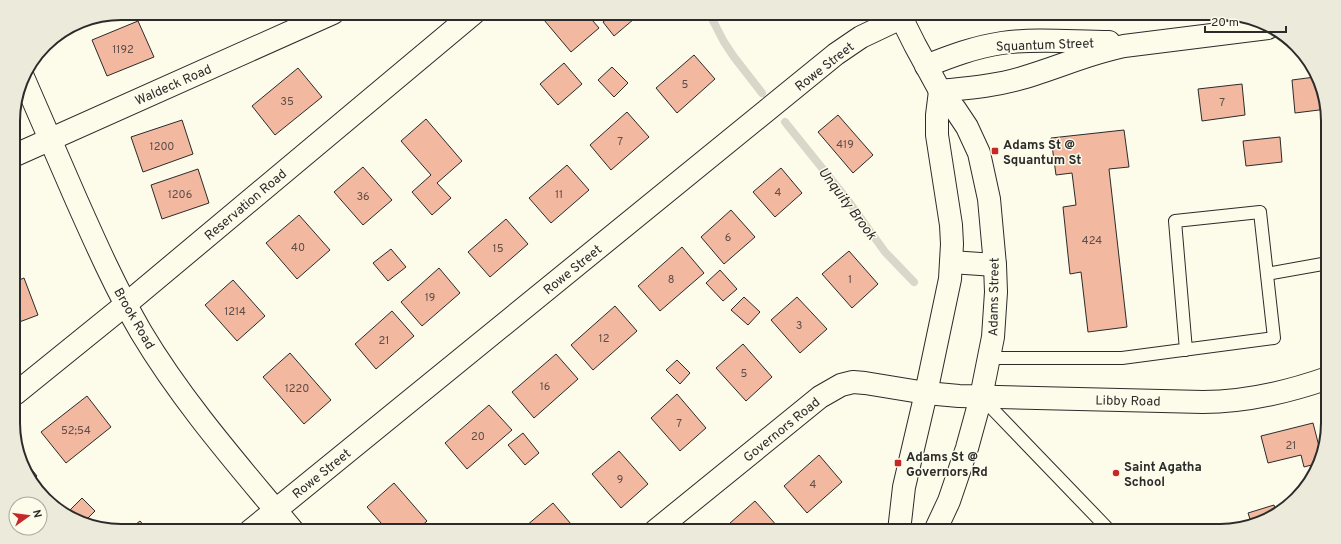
<svg xmlns="http://www.w3.org/2000/svg" width="1341" height="544" font-family="Overpass,sans-serif">
  <style>
    .lines { fill: none; stroke-linecap: round; stroke-linejoin: round }
    .stream { stroke: #d8d7c9; stroke-width: 8 }
    .building { fill: #f2b8a0; stroke: #2b2b2b }
    .lane-casing { stroke: #2b2b2b; stroke-width: 14 }
    .street-casing { stroke: #2b2b2b; stroke-width: 24 }
    .secondary-casing { stroke: #2b2b2b; stroke-width: 24 }
    .primary-casing { stroke: #2b2b2b; stroke-width: 24 }
    .lane { stroke: #fdfbea; stroke-width: 12 }
    .street { stroke: #fdfbea; stroke-width: 22 }
    .secondary { stroke: #fdfbea; stroke-width: 22 }
    .primary { stroke: #fdfbea; stroke-width: 22 }
    .poi-dot { fill: #c62828; stroke: #fdfbea; stroke-width: 1.5 }
    .labels { text-anchor: middle; stroke-width: 3; stroke-linejoin: round; paint-order: stroke }
    .number-label { font-size: 11px; fill: #5d4e48 }
    .street-label { font-size: 13px; fill: #2b2b2b; stroke: #fdfbea }
    .poi-label { font-size: 13px; font-weight: bold; fill: #2b2b2b; stroke: #fdfbea; text-anchor: start }
    .water-label { font-size: 14px; font-style: italic; fill: #2b2b2b; stroke: #fdfbea }
    .rim { fill: none; stroke: #2b2b2b; stroke-width: 2 }
  </style>
  <rect width="100%" height="100%" fill="#fdfbea"/>
  <g class="lines">
    <g class="stream">
      <path d="M709,13L724,42L734,57L762,93"/>
      <path d="M785,122L847,199L885,252L914,282"/>
    </g>
  </g>
  <g class="building">
    <path d="M552,13H586L599,28L571,52L544,20Z"/>
    <path d="M614,13H629L634,19L614,36L603,22Z"/>
    <path d="M138,21L154,57L107,76L92,40Z"/>
    <path d="M694,55L715,79L677,113L656,88Z"/>
    <path d="M564,63L582,84L558,105L540,84Z"/>
    <path d="M612,67L628,83L614,97L598,80Z"/>
    <path d="M298,68L322,97L275,135L252,106Z"/>
    <path d="M1315,77L1327,109L1295,113L1292,80Z"/>
    <path d="M1242,84L1245,115L1202,121L1198,89Z"/>
    <path d="M627,112L649,137L611,170L590,145Z"/>
    <path d="M838,115L873,155L853,173L818,132Z"/>
    <path d="M426,119L462,161L437,183L451,198L432,215L412,192L431,175L401,141Z"/>
    <path d="M182,120L193,154L143,172L131,137Z"/>
    <path d="M1124,130L1129,167L1109,169L1127,327L1088,332L1081,272L1070,274L1063,207L1076,205L1072,173L1056,175L1051,138Z"/>
    <path d="M1280,137L1282,162L1246,166L1243,141Z"/>
    <path d="M567,165L589,190L551,223L529,198Z"/>
    <path d="M363,167L392,200L363,225L334,192Z"/>
    <path d="M781,168L802,193L775,217L753,192Z"/>
    <path d="M198,169L209,203L162,219L151,185Z"/>
    <path d="M1327,173V207H1326L1322,174Z"/>
    <path d="M731,210L755,237L724,264L701,237Z"/>
    <path d="M299,215L330,250L297,279L266,243Z"/>
    <path d="M506,219L528,244L490,277L468,252Z"/>
    <path d="M682,247L704,273L660,311L638,286Z"/>
    <path d="M391,249L406,267L388,281L373,263Z"/>
    <path d="M849,251L878,284L852,308L822,274Z"/>
    <path d="M439,268L460,293L422,326L401,302Z"/>
    <path d="M720,270L737,289L723,301L706,283Z"/>
    <path d="M24,278L38,315L14,324V282Z"/>
    <path d="M233,280L265,316L237,341L205,305Z"/>
    <path d="M744,297L760,312L748,325L731,310Z"/>
    <path d="M797,297L827,329L800,353L771,320Z"/>
    <path d="M615,306L637,331L593,370L571,345Z"/>
    <path d="M392,311L414,336L376,369L355,344Z"/>
    <path d="M743,344L772,377L746,401L716,368Z"/>
    <path d="M290,353L331,400L304,424L263,377Z"/>
    <path d="M556,354L578,379L534,418L512,392Z"/>
    <path d="M677,360L690,373L680,384L666,370Z"/>
    <path d="M677,394L706,428L680,451L651,418Z"/>
    <path d="M87,396L111,427L66,463L41,432Z"/>
    <path d="M489,405L512,430L467,469L445,443Z"/>
    <path d="M1313,423L1322,458L1319,463L1304,467L1301,455L1268,463L1261,436Z"/>
    <path d="M523,433L539,453L525,465L508,445Z"/>
    <path d="M619,451L648,484L621,508L592,474Z"/>
    <path d="M819,455L842,482L807,513L784,486Z"/>
    <path d="M21,456L37,476L33,480Z"/>
    <path d="M394,483L427,521L416,531H388L367,507Z"/>
    <path d="M82,498L95,511L83,523L67,513Z"/>
    <path d="M755,501L778,527L774,531H721Z"/>
    <path d="M553,503L577,531H530L526,526Z"/>
    <path d="M1274,505L1276,512L1251,522L1248,513Z"/>
    <path d="M140,521L149,531H127Z"/>
  </g>
  <g class="lines">
    <g class="lane-casing">
      <g id="lane">
        <path d="M1267,274L1328,263"/>
        <path d="M990,358H1122L1274,338L1260,212L1175,221L1186,350"/>
        <path d="M981,397L1110,531"/>
      </g>
    </g>
    <g class="street-casing">
      <g id="street">
        <path d="M13,156L333,13"/>
        <path d="M15,394L125,305L474,13"/>
        <path d="M250,531L836,54L861,37L901,18"/>
        <path d="M655,531L820,397L841,385L853,382L865,383L926,393L959,396L1203,402C1245,402 1288,392 1328,378"/>
      </g>
    </g>
    <g class="secondary-casing">
      <g id="secondary">
        <path d="M899,13L915,45L940,91L955,109L967,127L979,153L989,199L995,265L996,292L993,337L981,397L967,448L949,501L935,531"/>
        <path d="M926,66C951,56 975,47 1002,43C1036,38 1074,42 1109,42"/>
        <path d="M940,91C968,88 995,86 1022,78C1057,68 1089,53 1124,46L1268,28"/>
        <path d="M951,262L995,265"/>
        <path d="M899,531L904,487L926,393L950,279L952,244L951,225L937,135V115L940,91"/>
      </g>
    </g>
    <g class="primary-casing">
      <path id="primary" d="M23,77C41,118 58,158 76,199C96,244 116,289 141,332C184,404 240,467 293,531"/>
    </g>
    <use href="#lane" class="lane"/>
    <use href="#street" class="street"/>
    <use href="#secondary" class="secondary"/>
    <use href="#primary" class="primary"/>
  </g>
  <g class="poi-dot">
    <rect x="991" y="147" width="8" height="8" rx="2"/>
    <rect x="894" y="459" width="8" height="8" rx="2"/>
    <circle cx="1116" cy="473" r="4"/>
  </g>
  <g class="labels">
    <g class="number-label">
      <text x="123" y="53">1192</text>
      <text x="685" y="88">5</text>
      <text x="287" y="105">35</text>
      <text x="1222" y="106">7</text>
      <text x="620" y="145">7</text>
      <text x="845" y="148">419</text>
      <text x="162" y="150">1200</text>
      <text x="778" y="196">4</text>
      <text x="180" y="198">1206</text>
      <text x="559" y="198">11</text>
      <text x="363" y="200">36</text>
      <text x="728" y="241">6</text>
      <text x="1092" y="244">424</text>
      <text x="298" y="251">40</text>
      <text x="498" y="252">15</text>
      <text x="671" y="283">8</text>
      <text x="850" y="283">1</text>
      <text x="430" y="301">19</text>
      <text x="235" y="315">1214</text>
      <text x="799" y="329">3</text>
      <text x="604" y="342">12</text>
      <text x="384" y="344">21</text>
      <text x="744" y="377">5</text>
      <text x="545" y="390">16</text>
      <text x="297" y="392">1220</text>
      <text x="679" y="427">7</text>
      <text x="76" y="434">52;54</text>
      <text x="478" y="440">20</text>
      <text x="1291" y="449">21</text>
      <text x="620" y="483">9</text>
      <text x="813" y="488">4</text>
    </g>
    <g class="street-label">
      <text transform="translate(1045 44) rotate(-2)" y="5">Squantum Street</text>
      <text transform="translate(824 66) rotate(-38)" y="5">Rowe Street</text>
      <text transform="translate(173 84) rotate(-24)" y="5">Waldeck Road</text>
      <text transform="translate(245 204) rotate(-40)" y="5">Reservation Road</text>
      <text transform="translate(572 269) rotate(-39)" y="5">Rowe Street</text>
      <text transform="translate(993 297) rotate(-89)" y="5">Adams Street</text>
      <text transform="translate(135 318) rotate(60)" y="5">Brook Road</text>
      <text transform="translate(1128 400) rotate(1)" y="5">Libby Road</text>
      <text transform="translate(781 429) rotate(-39)" y="5">Governors Road</text>
      <text transform="translate(321 473) rotate(-39)" y="5">Rowe Street</text>
    </g>
    <g class="poi-label">
      <text x="1003" y="149">Adams St @<tspan x="1003" dy="15">Squantum St</tspan></text>
      <text x="906" y="461">Adams St @<tspan x="906" dy="15">Governors Rd</tspan></text>
      <text x="1124" y="471">Saint Agatha<tspan x="1124" dy="15">School</tspan></text>
    </g>
    <g class="water-label">
      <text transform="translate(848 203) rotate(53)" y="5">Unquity Brook</text>
    </g>
  </g>
  <path d="M0 0H1341V544H0ZM121 20H1220A101 101 0 0 1 1321 121V423A101 101 0 0 1 1220 524H121A101 101 0 0 1 20 423V121A101 101 0 0 1 121 20Z" fill="#eceadb" fill-rule="evenodd"/>
  <path class="rim" d="M121 20H1220A101 101 0 0 1 1321 121V423A101 101 0 0 1 1220 524H121A101 101 0 0 1 20 423V121A101 101 0 0 1 121 20Z"/>
  <g transform="translate(28 516) rotate(76)"><circle r="19" fill="#fdfbea" stroke="#a9a89e"/>
  <path d="M0-3L7 15L0 10L-7 15Z" fill="#c62828"/>
  <text y="-6" font-size="11" font-weight="bold" text-anchor="middle" fill="#2b2b2b">N</text>
  </g>
  <path d="M1205 26v6h81v-6" fill="none" stroke="#2b2b2b" stroke-width="2"/>
  <text x="1211" y="26" font-size="12" fill="#2b2b2b" stroke="#fdfbea" stroke-width="3" paint-order="stroke">20 m</text>
</svg>
